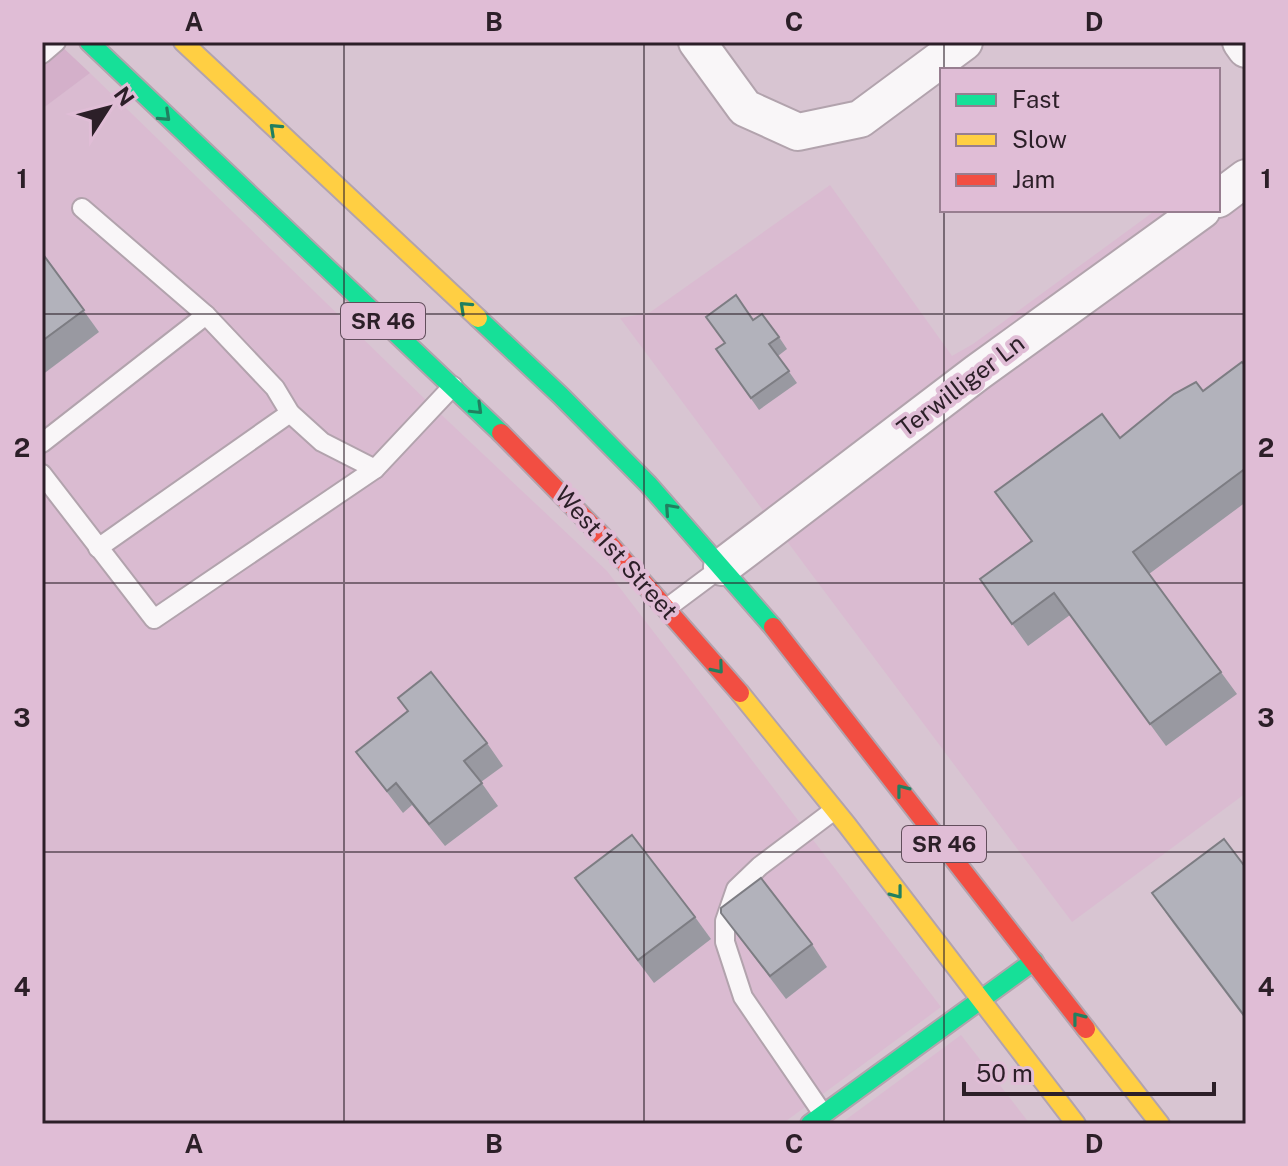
<svg xmlns="http://www.w3.org/2000/svg" width="1288" height="1166" font-family="'Public Sans',sans-serif">
  <style>
    .built { fill: #dabbd1 }
    .green { fill: #d4b0ca }
    .lines { fill: none; stroke-linecap: round; stroke-linejoin: round }
    .lane-casing { stroke: #b2a3ad; stroke-width: 22 }
    .street-casing { stroke: #b2a3ad; stroke-width: 40 }
    .fast-casing { stroke: #b2a3ad; stroke-width: 22 }
    .slow-casing { stroke: #b2a3ad; stroke-width: 22 }
    .jam-casing { stroke: #b2a3ad; stroke-width: 22 }
    .lane { stroke: #f9f6f8; stroke-width: 18 }
    .street { stroke: #f9f6f8; stroke-width: 36 }
    .fast { stroke: #16e098; stroke-width: 18 }
    .slow { stroke: #ffcf43; stroke-width: 18 }
    .jam { stroke: #f24e42; stroke-width: 18 }
    .wall { fill: #9999a1 }
    .building { fill: #b2b2bb; stroke: #7d7d83; stroke-width: 2 }
    .oneway { stroke: #218060 }
    .grid { fill: none; stroke: #2c1f28; stroke-width: 2; stroke-opacity: 0.55 }
    .labels { text-anchor: middle; stroke-width: 8; stroke-linejoin: round; paint-order: stroke }
    .shield { fill: #e0bdd6; stroke: #624e5c; stroke-width: 2 }
    .shield-label { font-size: 22px; font-weight: bold; fill: #2c1f28 }
    .street-label { font-size: 24px; fill: #2c1f28; stroke: #e0bdd6 }
    .neatline { fill: none; stroke: #2c1f28; stroke-width: 3 }
    .grid-label { font-size: 26px; text-anchor: middle; font-weight: bold; fill: #2c1f28 }
  </style>
  <rect width="100%" height="100%" fill="#d8c5d2"/>
  <g class="built">
    <path d="M90,73L431,405L607,571L941,1007L782,1124H42V109Z"/>
    <path d="M830,185L952,356L973,344L1156,210H1173L765,513L620,318L649,313Z"/>
    <path d="M1246,200V793L1072,922L786,540L989,386Z"/>
    <path d="M961,1035L1030,1124H840Z"/>
  </g>
  <path class="green" d="M42,42H57L90,73L42,109Z"/>
  <g class="lines">
    <g class="lane-casing">
      <g id="lane">
        <path d="M42,54L56,42"/>
        <path d="M82,208L206,315"/>
        <path d="M42,443L206,315L275,388L290,413L322,442L375,469"/>
        <path d="M42,474L154,619L375,469L453,386"/>
        <path d="M98,548L290,413"/>
        <path d="M667,608L722,567"/>
        <path d="M823,1114L743,997L725,942V921L736,889L760,866L833,811"/>
      </g>
    </g>
    <g class="street-casing">
      <g id="street">
        <path d="M697,42L745,108L798,132L860,119L964,42"/>
        <path d="M1241,42L1246,49"/>
        <path d="M1218,199L1246,178"/>
        <path d="M722,567L978,372L1202,210"/>
      </g>
    </g>
    <g class="fast-casing">
      <g id="fast">
        <path d="M89,42L501,433"/>
        <path d="M478,318L561,396L648,484L773,627"/>
        <path d="M810,1124L1034,961"/>
      </g>
    </g>
    <g class="slow-casing">
      <g id="slow">
        <path d="M183,42L478,318"/>
        <path d="M740,693L847,825L1076,1124"/>
        <path d="M1086,1029L1160,1124"/>
      </g>
    </g>
    <g class="jam-casing">
      <g id="jam">
        <path d="M501,433L604,538L740,693"/>
        <path d="M773,627L1086,1029"/>
      </g>
    </g>
    <use href="#lane" class="lane"/>
    <use href="#street" class="street"/>
    <use href="#fast" class="fast"/>
    <use href="#slow" class="slow"/>
    <use href="#jam" class="jam"/>
  </g>
  <g class="wall">
    <path d="M42,253L99,332L42,375Z"/>
    <path d="M753,320L779,337L787,349L778,356L797,383L759,410L716,349Z"/>
    <path d="M1246,367V502L1149,574L1237,694L1166,746L1070,615L1028,646L980,579L1031,541L995,492L1120,438Z"/>
    <path d="M398,698L487,743L503,766L481,782L498,806L445,846L412,805L403,813L356,752L408,711Z"/>
    <path d="M1246,868V1020L1173,923L1152,893Z"/>
    <path d="M575,878L695,917L711,939L654,983Z"/>
    <path d="M721,913L812,944L827,967L786,999Z"/>
  </g>
  <g class="building">
    <path d="M42,253L84,310L42,341Z"/>
    <path d="M736,295L753,320L762,314L779,337L769,344L789,371L751,398L716,349L725,343L706,317Z"/>
    <path d="M1242,362L1246,367V468L1133,552L1221,672L1150,724L1054,593L1012,624L980,579L1032,541L995,492L1102,414L1120,438L1174,394L1196,382L1203,391Z"/>
    <path d="M431,672L487,743L464,761L482,783L429,824L396,783L387,791L356,752L408,711L398,698Z"/>
    <path d="M632,835L695,917L638,960L575,878Z"/>
    <path d="M1224,839L1246,868V1018L1152,893Z"/>
    <path d="M761,878L812,944L770,976L721,913V908Z"/>
  </g>
  <defs><path id="oneway-chevron" d="M-2-3.5L2.5 0L-2 3.5" fill="none" stroke-width="1.6" stroke-linecap="round" stroke-linejoin="round" transform="scale(2)"/></defs>
  <g class="oneway">
    <use href="#oneway-chevron" transform="translate(165 116) rotate(43)"/>
    <use href="#oneway-chevron" transform="translate(275 129) rotate(-137)"/>
    <use href="#oneway-chevron" transform="translate(465 307) rotate(-137)"/>
    <use href="#oneway-chevron" transform="translate(477 409) rotate(44)"/>
    <use href="#oneway-chevron" transform="translate(670 509) rotate(-132)"/>
    <use href="#oneway-chevron" transform="translate(718 668) rotate(50)"/>
    <use href="#oneway-chevron" transform="translate(902 790) rotate(-128)"/>
    <use href="#oneway-chevron" transform="translate(897 893) rotate(52)"/>
    <use href="#oneway-chevron" transform="translate(1078 1018) rotate(-128)"/>
  </g>
  <path class="grid" d="M344,42V1124M644,42V1124M944,42V70M944,210V1124M42,314H1246M42,583H1246M42,852H1246"/>
  <g class="labels">
    <g class="shield">
      <rect x="341" y="303" width="84" height="36" rx="6"/>
      <rect x="902" y="826" width="84" height="36" rx="6"/>
    </g>
    <g class="shield-label">
      <text x="383" y="329">SR 46</text>
      <text x="944" y="852">SR 46</text>
    </g>
    <g class="street-label">
      <text transform="translate(961 386) rotate(-37)" y="8">Terwilliger Ln</text>
      <text transform="translate(616 553) rotate(48)" y="8">West 1st Street</text>
    </g>
  </g>
  <rect width="1288" height="1166" fill="none" stroke="#e0bdd6" stroke-width="88"/>
  <rect x="940" y="68" width="280" height="144" fill="#e0bdd6" stroke="#987e90" stroke-width="2"/>
  <rect x="956" y="94" width="40" height="12" fill="#16e098" stroke="#987e90" stroke-width="2"/>
  <text x="1012" y="108" font-size="24" fill="#2c1f28">Fast</text>
  <rect x="956" y="134" width="40" height="12" fill="#ffcf43" stroke="#987e90" stroke-width="2"/>
  <text x="1012" y="148" font-size="24" fill="#2c1f28">Slow</text>
  <rect x="956" y="174" width="40" height="12" fill="#f24e42" stroke="#987e90" stroke-width="2"/>
  <text x="1012" y="188" font-size="24" fill="#2c1f28">Jam</text>
  <g transform="translate(108 108) rotate(54)" stroke="#e0bdd6" stroke-width="6" paint-order="stroke">
  <path d="M0-6L14 30L0 20L-14 30Z" fill="#2c1f28"/>
  <text y="-12" font-size="22" font-weight="bold" text-anchor="middle" fill="#2c1f28">N</text>
  </g>
  <path d="M964 1082v12h250v-12" fill="none" stroke="#2c1f28" stroke-width="4"/>
  <text x="976" y="1082" font-size="24" fill="#2c1f28" stroke="#e0bdd6" stroke-width="6" paint-order="stroke">50 m</text>
  <rect x="44" y="44" width="1200" height="1078" class="neatline"/>
  <g class="grid-label">
    <text x="194" y="31">A</text>
    <text x="494" y="31">B</text>
    <text x="794" y="31">C</text>
    <text x="1094" y="31">D</text>
    <text x="22" y="188">1</text>
    <text x="1266" y="188">1</text>
    <text x="22" y="457">2</text>
    <text x="1266" y="457">2</text>
    <text x="22" y="727">3</text>
    <text x="1266" y="727">3</text>
    <text x="22" y="996">4</text>
    <text x="1266" y="996">4</text>
    <text x="194" y="1153">A</text>
    <text x="494" y="1153">B</text>
    <text x="794" y="1153">C</text>
    <text x="1094" y="1153">D</text>
  </g>
</svg>
